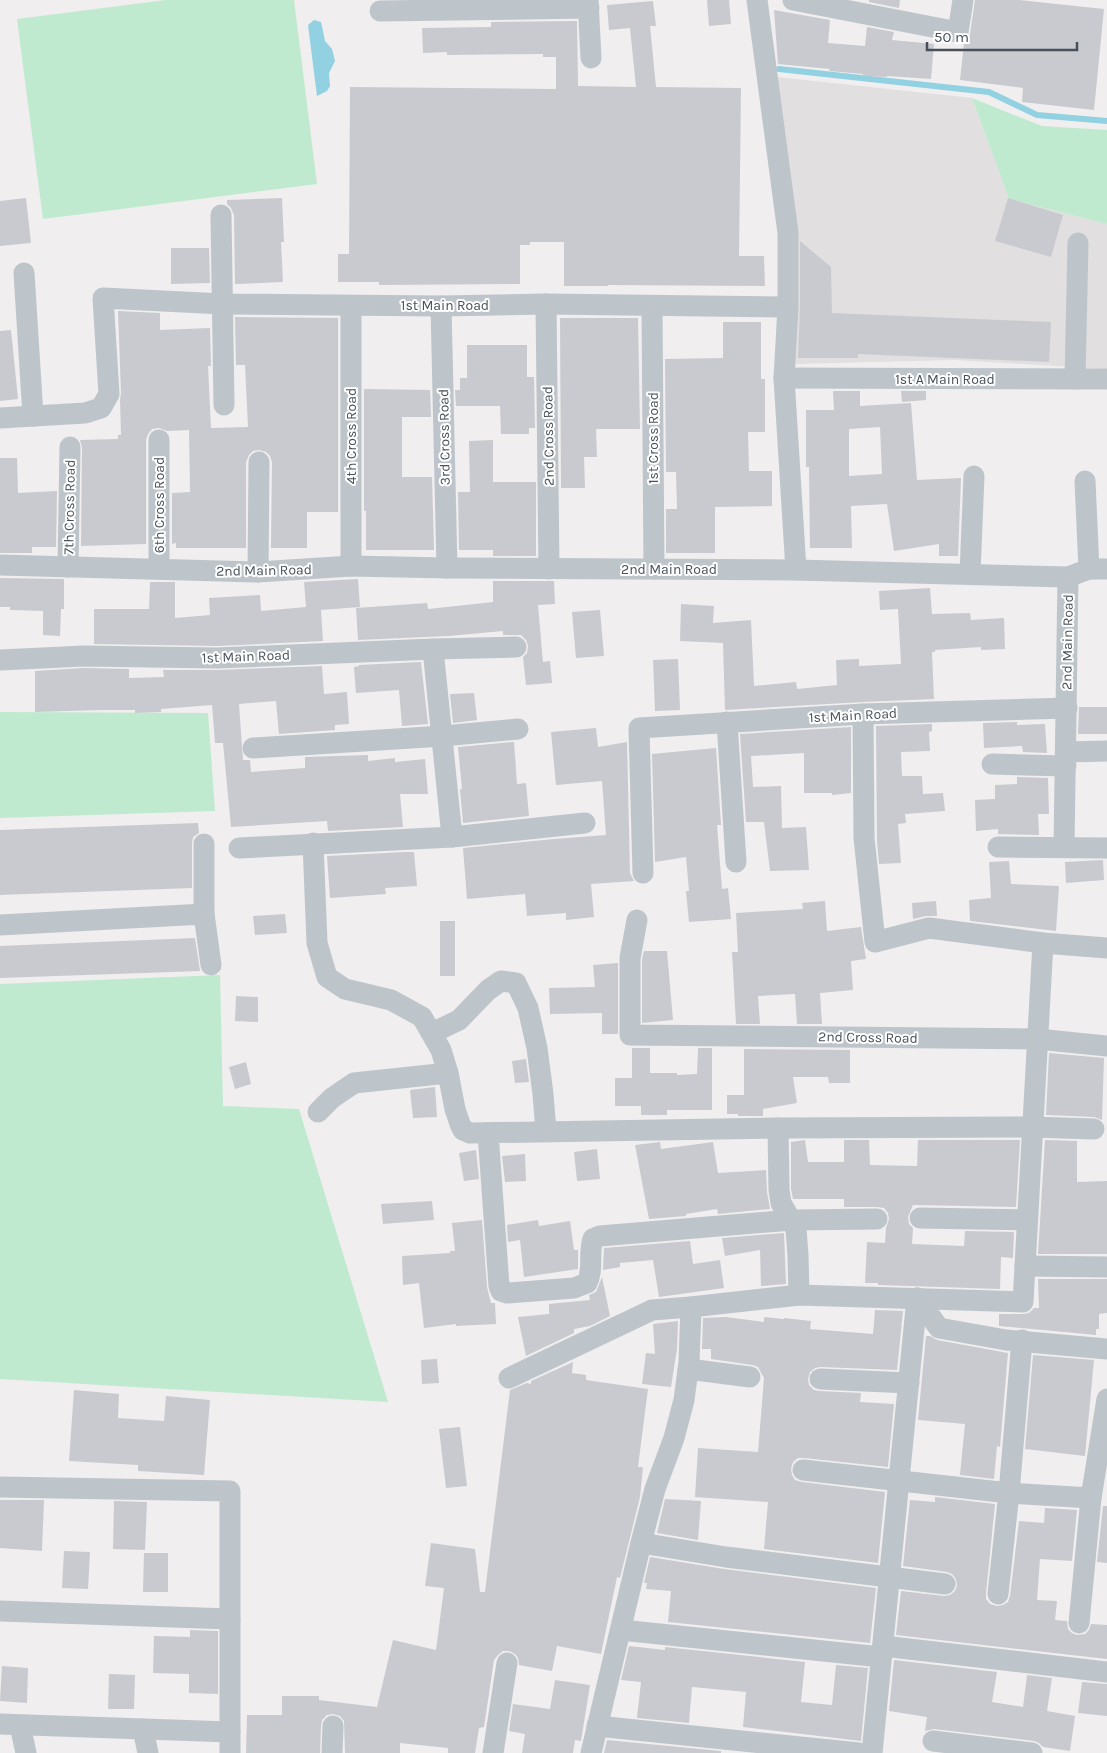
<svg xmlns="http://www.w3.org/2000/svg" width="1107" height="1753" font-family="Karla,sans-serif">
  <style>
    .education { fill: #e1dfdf }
    .green { fill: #c0ead0 }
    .water { fill: #91d1e2 }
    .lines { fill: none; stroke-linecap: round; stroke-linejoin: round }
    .stream { stroke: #91d1e2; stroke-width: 6 }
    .building { fill: #c9cad0; fill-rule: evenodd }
    .street { stroke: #bdc5cb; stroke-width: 21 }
    .labels { text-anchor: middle; stroke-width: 4; stroke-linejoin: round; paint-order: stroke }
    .street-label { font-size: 14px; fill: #485159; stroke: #fff }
  </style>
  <rect width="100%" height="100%" fill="#f0eeee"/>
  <path class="education" d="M777,77L972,98L1009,199L1107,224V369L955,360L795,364Z"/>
  <g class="green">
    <path d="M166,0H294L317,184L43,219L17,19Z"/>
    <path d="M972,98L1042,126L1107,130V224L1009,199Z"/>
    <path d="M0,712L208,713L215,811L0,818Z"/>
    <path d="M220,975L223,1106L299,1109L388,1402L0,1379V984Z"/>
  </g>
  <path class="water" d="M314,20L321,22L325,41L332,49L335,61L329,73L330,86L327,91L317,96L308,25Z"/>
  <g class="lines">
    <path class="stream" d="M779,69L989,92L1037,115L1107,121"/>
  </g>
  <g class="building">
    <path d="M707,0H729L731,24L709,26Z"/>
    <path d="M869,0H900L899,8L869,2Z"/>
    <path d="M975,0H1019L1104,9L1094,110L1022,102L1023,88L960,80L964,43L968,40L970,34Z"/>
    <path d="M653,1L656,26H650L656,87L741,88L739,256H764L765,286L608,285V286H564V242H530V245H520V284L379,285V282H338V254H349L350,87L556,89V57H543V54L447,55V52L423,53L422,28L491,27V22L577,21L578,86L636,87L630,28L609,30L607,5Z"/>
    <path d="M774,10L830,20L828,43L865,46L867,27L894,32L892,40L934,44L931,79L887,76V77L863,76V74L829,71L830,69L778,64Z"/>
    <path d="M26,198L31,243L0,246V201Z"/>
    <path d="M282,198L284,242H281L283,282L235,284L234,215L231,208L227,204V200Z"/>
    <path d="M1008,198L1063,215L1051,257L995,241Z"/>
    <path d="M800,241L831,267L832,313L1051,322L1049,362L858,354V358H798L800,307Z"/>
    <path d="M171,248H209L210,283L171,284Z"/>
    <path d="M118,311L160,313V330L210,328L211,366H208L211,428L248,427L245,365H236L235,317L338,318V512H307V548H271L272,462L270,456L266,452L259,450L253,451L249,455L246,462V548H176V543L172,544V493L190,492L189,430L167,431L159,428L152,429L148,434L146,440V544L81,546L82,447L80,440L118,439V435H121L120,400L121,393Z"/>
    <path d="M560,318H638L640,429H596L597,457H584L585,488H561Z"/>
    <path d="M723,322H761V379H765V432H748L749,471H772V506L715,507V553H666V509H677L676,472H666L665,359L723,358Z"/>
    <path d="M11,330L18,399L0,401V331Z"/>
    <path d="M467,345H527V377H534L535,428H529V434H501L500,406H456L455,390H460V378H467Z"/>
    <path d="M364,389L430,390L431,417H402V477H432L434,550H366V511H364Z"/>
    <path d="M833,391H860V406L911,403L917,480L961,478L958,556H939V544L894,551L887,504L851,506L852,548H810L809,467H806V410H834ZM880,427L882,474L849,476V429Z"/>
    <path d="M901,391H926V400L902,402Z"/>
    <path d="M493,440V482H536V556H493V550H459L458,492H470L469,441Z"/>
    <path d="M0,458H17L18,493L57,491L56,547H32V553H0Z"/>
    <path d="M0,578L64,579V609H61L60,636L43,635V611L10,610V607H0Z"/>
    <path d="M358,579L360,607L321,610L323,641L217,646L94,644V609H149L150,582H175V618L210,615L209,598L260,595L261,611L306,607L304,582Z"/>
    <path d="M493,581H554L555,604L538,605L543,662L550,661L552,683L526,685L523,657L527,653L528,646L526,640L521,635H503V631L449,636L358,640L356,608L427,603L428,609L493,602Z"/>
    <path d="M930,588L932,614L970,613L971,620L1004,618L1005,649L981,650V647L935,650V652H932L934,699L863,702L725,710L723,643L680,641L681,604L714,606L713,623L751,620L754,686L796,682L797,689L837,685L836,660L859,659V666L901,664L898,609L880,610L879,591Z"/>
    <path d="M600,610L604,656L576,658L572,612Z"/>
    <path d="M678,659L680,710L655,711L653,660Z"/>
    <path d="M421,662L428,724L402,726L399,690L356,693L354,667L359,666V665Z"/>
    <path d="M322,666L324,694L347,692L349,724L335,725V730L279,734L276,701L239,704L243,760H250L251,772L305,768V757L368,755V761L395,758V762L425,759L428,794H400L403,827L328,831L327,821L231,827L223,743H215L212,705L161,709V712L135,713V710H101L35,712V671L84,668L129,669V678L164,677L163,670H218Z"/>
    <path d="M474,693L477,720L453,723L450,694Z"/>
    <path d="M1079,707H1107V734H1078Z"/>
    <path d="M1017,722V725L1045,724L1047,753L1023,752L1022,746L984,748L983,723Z"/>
    <path d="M932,724V731L929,732L930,751L901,752L902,776H922L923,794L943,793L945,811L905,814L906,823L898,824L901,863L879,864L877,841L876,726Z"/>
    <path d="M851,727V793L832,795V793H804V753L751,756L753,787L781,786L782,828L806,827L809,870L770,871L764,822H746L740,734Z"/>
    <path d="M596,728L598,747L627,742L630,873L634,881L591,884L594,917L566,920V913L527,916L525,894L467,899L463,848L554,839L606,835L602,781L556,785L551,732Z"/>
    <path d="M514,742L517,784L526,783L529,816L463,823L460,789H462L458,747Z"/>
    <path d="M716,748L721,825H717L722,889L728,888L731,919L689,922L686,891H689L686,857L655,862L652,754Z"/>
    <path d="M1017,777L1048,778L1049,814H1038L1039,835L998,834V829L976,831L975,800L995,799V785L1017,784Z"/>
    <path d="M198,823L199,833L193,837L192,844V888L0,895V830Z"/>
    <path d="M405,852H414L417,886L385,888L386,894L330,898L327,856Z"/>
    <path d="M1103,860L1104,880L1066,883L1065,862Z"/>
    <path d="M1009,861L1011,884L1059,886L1056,931L970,921L969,900L991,898L989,862Z"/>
    <path d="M825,901L827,931L861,927L866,959L851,961L853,990L820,993L822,1024H797L795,994L758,996L760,1024H736L732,952H738L736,913L803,909L802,903Z"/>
    <path d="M936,901L937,916H926L913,919L912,903Z"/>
    <path d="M285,914L287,933L255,935L253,916Z"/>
    <rect x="440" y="921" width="15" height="55"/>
    <path d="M195,938L200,971L0,978V946Z"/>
    <path d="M644,951H667L673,1020L642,1023V959Z"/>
    <path d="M618,963V1034H602V1013L550,1014L549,988L595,987L593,965Z"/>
    <path d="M236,996L258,997V1022L235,1021Z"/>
    <path d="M632,1048H650V1073H677V1075L697,1074L698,1048H712V1110H667V1115H641V1106H615V1078H632Z"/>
    <path d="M744,1049L850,1050V1083H829L828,1077H793L797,1103L763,1109V1116H738V1114H727V1095H744Z"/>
    <path d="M1049,1053L1104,1058L1102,1120L1094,1117L1046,1115Z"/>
    <path d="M526,1059L529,1082L515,1083L512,1061Z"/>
    <path d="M246,1062L251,1084L235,1089L229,1067Z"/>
    <path d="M435,1087L437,1117L413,1118L410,1090Z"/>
    <path d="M805,1140L808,1162H844V1140H869L870,1165L917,1166L918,1140H1020L1016,1207L913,1205L908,1217L909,1224L913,1228L912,1244L964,1246L965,1231L1014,1232L1013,1258L1001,1257L1000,1289L878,1285V1283H865L867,1242L885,1243L886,1228L889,1219L888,1213L884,1208L877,1207H844V1199H793L791,1189V1142Z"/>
    <path d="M1045,1140L1077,1141V1182L1107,1181V1254H1038Z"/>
    <path d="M660,1142L661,1149L713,1142L718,1173L766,1170L767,1192L770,1209L718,1214L717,1209L686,1214V1216L649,1219L635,1145Z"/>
    <path d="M597,1149L600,1179L577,1181L574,1152Z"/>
    <path d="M476,1150L479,1179L464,1181L459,1153Z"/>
    <path d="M525,1154L526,1181L505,1182L502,1156Z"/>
    <path d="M432,1201L434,1220L383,1224L381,1204Z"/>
    <path d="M482,1220L487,1287L491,1303H495L496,1324L456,1326V1324L424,1328L419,1283L403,1285L402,1256L450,1253V1251H455L452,1223Z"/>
    <path d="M538,1220L539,1226L570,1221L574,1250H578V1269L524,1277L520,1240L508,1242L507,1225Z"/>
    <path d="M784,1233L786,1284L761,1286L760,1250L725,1256L722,1238Z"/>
    <path d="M690,1241L693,1264L720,1260L724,1288L659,1297L653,1260L620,1263V1267L603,1270L604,1248Z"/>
    <path d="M602,1277L610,1316L590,1326L574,1329V1333L526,1356L518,1317L549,1314V1304L590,1300L589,1295L596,1292Z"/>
    <path d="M1038,1279H1107V1313L1099,1314V1329H1096V1335L999,1326V1314H1023L1029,1313L1034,1308H1039Z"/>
    <path d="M875,1310L903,1311L897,1370L820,1367L815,1368L810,1372L808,1379L809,1385L814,1390L819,1391L861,1393L860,1402L894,1404L888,1467L804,1458H798L793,1462L791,1469L792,1475L795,1480L802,1482L885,1492L878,1563L764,1549L768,1502L695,1497L698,1448L758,1452L764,1378L758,1367L752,1365L711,1359V1349H702L703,1318L726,1317L764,1322V1317L784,1319V1318L811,1321L810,1329L873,1334Z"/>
    <path d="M678,1321L677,1349L671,1387L642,1384L646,1353L655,1354L653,1324Z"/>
    <path d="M926,1336H930L937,1340L1008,1353L1000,1447L997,1446L994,1479L960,1475L965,1424L918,1420Z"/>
    <path d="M1033,1355L1094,1360L1085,1456L1025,1449Z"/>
    <path d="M437,1359L439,1383L422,1384L421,1360Z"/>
    <path d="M573,1362L572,1373L586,1375V1380L648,1389L638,1467H643L640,1497L620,1578L617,1577L601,1654L557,1646L552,1671L519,1665L518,1658L515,1654L509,1651H503L498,1655L494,1660L484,1727L479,1728L475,1753H448V1748L400,1743V1753H345L344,1721L340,1716L333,1714L327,1715L322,1720L321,1726L320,1753H246L247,1715H282V1696H319V1700L377,1707L393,1640L436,1650L444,1588L425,1586L431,1543L475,1549L480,1592H485L510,1390L527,1383L531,1384V1381Z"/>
    <path d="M74,1390L119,1394L118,1418L164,1421L166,1396L210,1400L204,1475L138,1471V1465L69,1461Z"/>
    <path d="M460,1427L467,1486L446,1488L439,1429Z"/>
    <path d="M935,1497L995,1504L986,1593V1599L990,1604L997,1606L1003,1605L1008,1602L1010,1596L1019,1521L1044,1523L1045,1508L1077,1510L1072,1561L1040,1559L1037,1600L1057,1601L1055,1620L1067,1621L1068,1629L1072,1633L1077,1635L1085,1634L1089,1630L1091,1624L1107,1625V1659L896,1635L901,1591L944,1596L950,1595L955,1591L957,1586L956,1579L952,1574L947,1572L903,1566L910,1500L935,1502Z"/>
    <path d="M665,1499L701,1501L698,1540L657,1533Z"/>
    <path d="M0,1500H44L42,1551L0,1548Z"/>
    <path d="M114,1501L147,1502L145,1550L113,1549Z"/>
    <path d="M1103,1506H1107V1563L1097,1562Z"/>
    <path d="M64,1551L90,1552L88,1589L62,1588Z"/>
    <path d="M144,1553H168V1592H143Z"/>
    <path d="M650,1557L724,1569L876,1588L870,1643L668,1622L671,1591L646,1589L647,1583H644Z"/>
    <path d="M190,1630L218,1631V1694L189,1693V1674L153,1673L154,1636L190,1637Z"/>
    <path d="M629,1646L665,1650V1647L805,1662L801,1702L832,1705L836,1665L868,1668L861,1741L743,1727L746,1692L692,1687L689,1723L637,1718L641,1682L621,1680Z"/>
    <path d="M894,1660L997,1672L992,1702L1023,1707L1027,1675L1052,1678L1047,1711L1075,1716L1070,1751L1043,1747L1039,1743L1034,1741L934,1729L925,1731L927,1717L889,1711Z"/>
    <path d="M2,1666L28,1668L27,1703L0,1701Z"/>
    <path d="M109,1674L135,1675L134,1709H108Z"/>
    <path d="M555,1680L590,1685L581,1741L575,1740L573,1753H522L525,1734L509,1731L513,1704L550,1709Z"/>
    <path d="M1082,1682L1107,1684V1716L1078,1713Z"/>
    <path d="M607,1740L721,1751V1753H604Z"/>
  </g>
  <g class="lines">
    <g class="street">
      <path d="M588,0L591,58"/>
      <path d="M757,0L788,233V307L784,378L796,570"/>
      <path d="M793,0L958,32L963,0"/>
      <path d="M380,11L589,8"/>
      <path d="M221,215L224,405"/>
      <path d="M24,273L33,416"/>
      <path d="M546,304L549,569"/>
      <path d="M351,306V566"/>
      <path d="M441,306L447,568"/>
      <path d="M652,307L654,569"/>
      <path d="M784,378L1107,379"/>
      <path d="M1075,379L1078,243"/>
      <path d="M0,418L85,413L101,408L109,394L103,298L223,304L441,306L546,304L788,307"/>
      <path d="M159,440V569"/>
      <path d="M0,565L258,572L351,566L447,568L796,570L1068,577L1064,846"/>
      <path d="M68,567L70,447"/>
      <path d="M1089,569H1107"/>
      <path d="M258,572L259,462"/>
      <path d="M970,574L974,476"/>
      <path d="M1068,577L1089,569L1085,481"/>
      <path d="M433,649L516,647"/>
      <path d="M0,660L84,656L217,658L433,649L452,837L239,848"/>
      <path d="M863,714L864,838L875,942L929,928L1043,943L1107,948"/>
      <path d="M727,722L736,862"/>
      <path d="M253,748L443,736L518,729"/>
      <path d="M1066,752L1107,751"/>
      <path d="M992,764L1066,766"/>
      <path d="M452,837L585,823"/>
      <path d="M313,843L317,943L327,977L345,989L391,1000L422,1017L441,1050L448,1073L455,1109L460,1124L463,1130L470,1133L778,1128L1032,1127L1094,1129"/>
      <path d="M204,844V914"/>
      <path d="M998,847L1107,848"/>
      <path d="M643,873L639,728L863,714L1067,708"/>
      <path d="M637,920L630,958V1035L1037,1039L1107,1046"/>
      <path d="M0,925L204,914L211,965"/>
      <path d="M432,1033L459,1020L488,990L501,981L516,983L528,1008L537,1048L543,1094L546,1131"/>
      <path d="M318,1112L332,1098L354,1083L448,1073"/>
      <path d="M778,1128L779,1190L781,1203L796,1229L798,1255L799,1295"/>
      <path d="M488,1133L499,1286L501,1291L507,1293L574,1288L587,1283C594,1269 588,1253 593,1239L600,1236L792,1220L877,1219"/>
      <path d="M920,1218L1027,1220"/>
      <path d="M1025,1266L1107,1267"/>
      <path d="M917,1298L939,1328L1006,1340L1107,1349"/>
      <path d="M688,1369L750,1377"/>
      <path d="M509,1378L652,1310L691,1307"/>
      <path d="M820,1379L909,1383"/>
      <path d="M803,1470L1009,1493L1091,1498L1107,1399"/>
      <path d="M0,1487L230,1491V1753"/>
      <path d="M641,1543L726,1557L945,1584"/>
      <path d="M998,1594L1009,1493L1022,1340"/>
      <path d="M0,1611L230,1619"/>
      <path d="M1079,1623L1091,1498"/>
      <path d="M621,1630L881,1657"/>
      <path d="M883,1646L1107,1672"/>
      <path d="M0,1724L230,1732"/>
      <path d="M20,1725L26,1753"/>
      <path d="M597,1726L859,1753"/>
      <path d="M143,1729L148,1753"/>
      <path d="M933,1741L1032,1753"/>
      <path d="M332,1753L333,1726"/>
      <path d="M493,1753L507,1663"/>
      <path d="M591,1753L641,1543L655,1489L674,1438L684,1400L689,1362L691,1307L799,1295L1023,1302L1043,943"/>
      <path d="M872,1753L917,1298"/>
    </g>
  </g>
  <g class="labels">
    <g class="street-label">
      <text x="445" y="310">1st Main Road</text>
      <text x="945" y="384">1st A Main Road</text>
      <text transform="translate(351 436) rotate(-90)" y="5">4th Cross Road</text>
      <text transform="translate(548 436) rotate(-91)" y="5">2nd Cross Road</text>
      <text transform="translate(444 437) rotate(-91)" y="5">3rd Cross Road</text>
      <text transform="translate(653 438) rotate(-90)" y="5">1st Cross Road</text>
      <text transform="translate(159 505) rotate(-90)" y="5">6th Cross Road</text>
      <text transform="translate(69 507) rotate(-89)" y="5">7th Cross Road</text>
      <text x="669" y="574">2nd Main Road</text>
      <text transform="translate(264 570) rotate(-1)" y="5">2nd Main Road</text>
      <text transform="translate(1067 642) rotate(-89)" y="5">2nd Main Road</text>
      <text transform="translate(246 656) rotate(-2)" y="5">1st Main Road</text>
      <text transform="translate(853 715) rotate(-3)" y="5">1st Main Road</text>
      <text transform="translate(868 1037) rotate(1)" y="5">2nd Cross Road</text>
    </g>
  </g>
  <path d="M927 42v8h150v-8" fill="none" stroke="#485159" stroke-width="2.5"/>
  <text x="934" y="42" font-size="15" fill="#485159" stroke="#ffffff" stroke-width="4" paint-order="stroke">50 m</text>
</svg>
